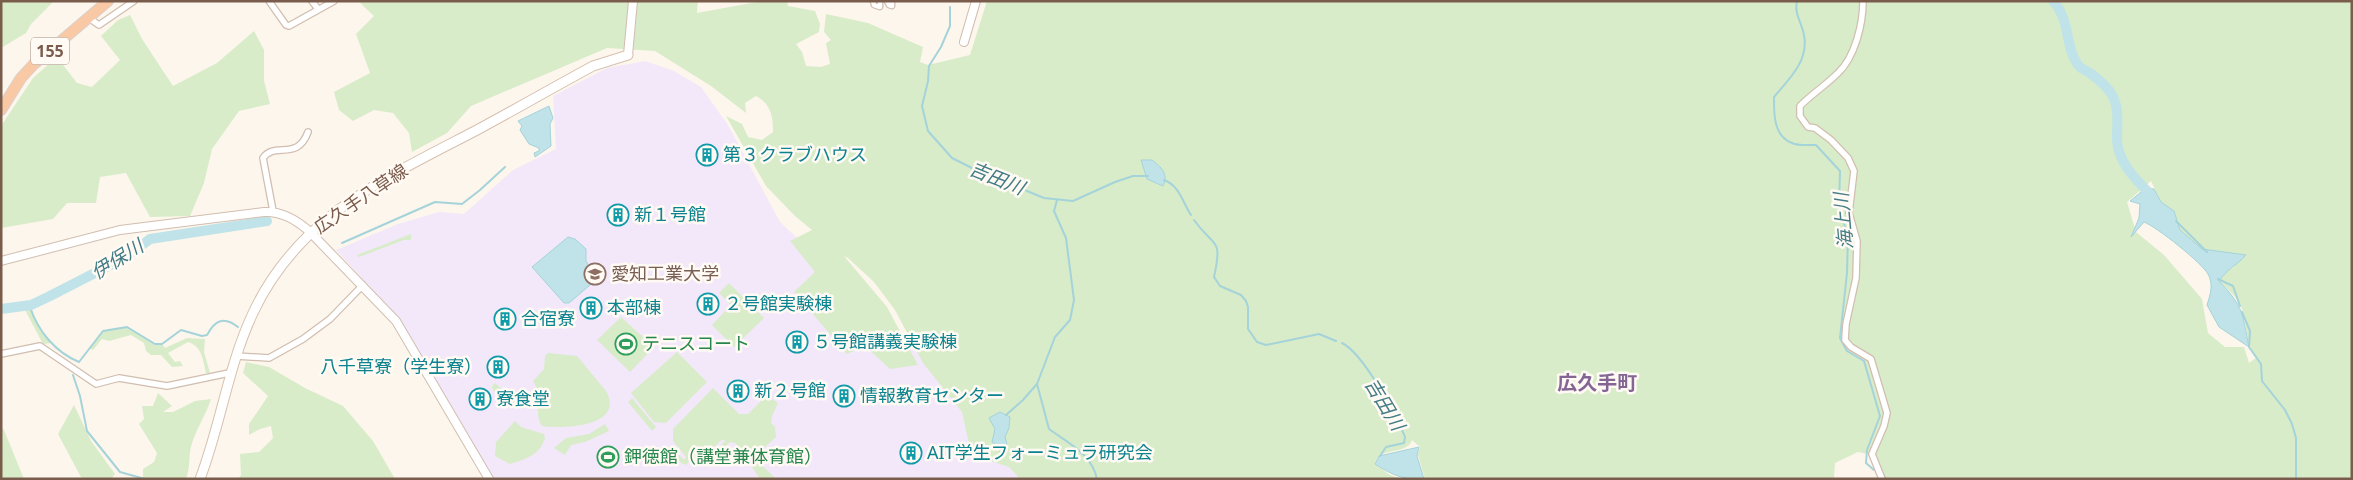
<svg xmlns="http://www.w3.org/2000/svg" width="2353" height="480" font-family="'Noto Sans','Noto Sans JP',sans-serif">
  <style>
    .education { fill: #f3e8fa }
    .green { fill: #d8ecc9; fill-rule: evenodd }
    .water { fill: #bfe3e8; stroke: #a5d3da }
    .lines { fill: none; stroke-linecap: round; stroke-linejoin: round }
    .stream { stroke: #a5d3da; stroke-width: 2 }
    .river { stroke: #bfe3e8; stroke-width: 10 }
    .pedestrian-casing { stroke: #d1beb0; stroke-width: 7 }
    .minor-casing { stroke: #d1beb0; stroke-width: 8 }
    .tertiary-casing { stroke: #d1beb0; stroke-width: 10 }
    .secondary-casing { stroke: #d6c0b0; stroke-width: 11 }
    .trunk-casing { stroke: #dad1cd; stroke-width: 12 }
    .pedestrian { stroke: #fff; stroke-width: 4.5 }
    .minor { stroke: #fff; stroke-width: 5.5 }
    .tertiary { stroke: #fff; stroke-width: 8 }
    .secondary { stroke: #fff; stroke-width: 9 }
    .trunk { stroke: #f9c8a4; stroke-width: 10 }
    .labels { text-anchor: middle; stroke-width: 5; stroke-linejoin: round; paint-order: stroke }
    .shield { fill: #fffaf3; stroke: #a28b7f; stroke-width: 1 }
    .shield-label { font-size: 16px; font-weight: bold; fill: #7a5c4d }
    .culture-label { font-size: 18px; fill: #0d838f; stroke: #fffaf3; text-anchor: start }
    .street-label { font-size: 18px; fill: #7a5c4d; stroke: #fffaf3 }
    .education-label { font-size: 18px; fill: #785e54; stroke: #fffaf3; text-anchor: start }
    .leisure-label { font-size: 18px; fill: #27864d; stroke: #fffaf3; text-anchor: start }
    .water-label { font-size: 19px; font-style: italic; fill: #437c86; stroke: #fffaf3 }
    .quarter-label { font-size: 20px; font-weight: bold; fill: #846695; stroke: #fffaf3 }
  </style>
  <rect width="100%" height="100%" fill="#fdf6ec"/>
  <path class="education" d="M645,61L674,71L701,87L728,125L780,222L937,369L1028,479H494L401,321L336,250L398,224L439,212L464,214L513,170L556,149L553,96L607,68Z"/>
  <g class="green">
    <path d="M1,1H54L31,24L26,33L1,48Z"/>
    <path d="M367,1H698L697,13L762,1H787L788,6L815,11L820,24L819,32L796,44L802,52L806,66L821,67L830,64L826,43L831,40L824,32L826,14L868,23L923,47L920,62L928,65L970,55L987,1H2352V479H1887L1882,470L1879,469L1873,455L1858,452L1835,463L1834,479H1425L1418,455L1420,447L1412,440C1407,456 1377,446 1375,464L1390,475L1401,479H1020L1009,467L979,457L973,462L962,412L923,363L895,310L874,282L848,258L844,256L887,307L918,365L890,369L865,346L847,354L794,292L815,272L790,241L812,230L795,216L766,186L726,116L742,124L748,137L762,140L773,132C773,116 771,104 756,96L745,103L746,113L711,86L655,51L607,48L471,106L447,133L412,152L409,133L393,113L374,110L353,121L339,110L334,92L370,73L356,34L374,16L360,3ZM2151,181L2161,202L2174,211L2180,230L2202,250L2235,267L2226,270L2219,281C2227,289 2238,297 2242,309C2247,326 2246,343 2256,358L2249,363L2244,347H2225L2208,333L2202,299L2164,255L2136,232L2127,202Z"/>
    <path d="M130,15L142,39L173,86L217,63L254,31L264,50V81L270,104L239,111L212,149L204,183L190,216L150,217L126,173L100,177L96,203H67L53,219L1,228V126L33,78L57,57L77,83L92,87L120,60L101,36L118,20Z"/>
    <path d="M411,234V240H404L359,257L357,255Z"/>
    <path d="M729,283L764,318L734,347L712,325L731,305L719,293Z"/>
    <path d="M30,307L41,331L51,343L43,344L24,308Z"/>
    <path d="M621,317L654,347L630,372L597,340Z"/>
    <path d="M127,327L155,344H162L165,348L187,338L205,339L204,352L210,373H206C203,360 202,346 188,342L168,353L175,362L180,361L183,366L172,367L161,355H151L146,351L144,343L131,335L109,341L102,339L93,350L89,348L103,331Z"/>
    <path d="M677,352L707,382L666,423L654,422L631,393Z"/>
    <path d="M548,353L577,356L606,391C626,427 563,429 542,426C532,411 546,401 533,381L544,369L545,356Z"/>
    <path d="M246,362L269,367L305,388L343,406L373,441L395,479H238L241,475L240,454L259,452L273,438L271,426L260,429L249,435V424L268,396L243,373Z"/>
    <path d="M495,383L514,400L515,404L510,406L493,390L492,386Z"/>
    <path d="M713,388L739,414H748L764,398L769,397L778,403L772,416L771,423L775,427L776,437L754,457L776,479H760L752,467L751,459L735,443L730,442L704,469L710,457L725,441L723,439L696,464L691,459L686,465L681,463L667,448L670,446L684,460L686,457L673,441V429Z"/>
    <path d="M158,393L172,406L163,412H173L195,401L211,399C206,415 197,427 192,443C188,455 191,465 186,479L143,478V469L154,462L157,453L139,424L144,419L142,406H153Z"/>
    <path d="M632,398L656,427L652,431L628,402Z"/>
    <path d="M74,405L91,441L115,474L111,479H82L58,434Z"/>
    <path d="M515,421L521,427L544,434L545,438C540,455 526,459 510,464L495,456L496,442Z"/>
    <path d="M605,424L609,431L585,442L571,445L565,455L554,448L566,438L589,434Z"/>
    <path d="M1,427L4,430L24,479H1Z"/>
  </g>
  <g class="water">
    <path d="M549,106L553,118L550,124L551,146L535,157L534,153L539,151V148L529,144L520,130L522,126L518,121Z"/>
    <path d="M1141,160H1152C1161,167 1169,174 1163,186L1147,179Z"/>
    <path d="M2146,188L2154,189L2161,202L2174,211L2180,230L2202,249L2246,255C2236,266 2227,269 2219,281C2244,307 2242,313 2249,347L2219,327L2207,305C2210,295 2214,285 2208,274C2202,263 2157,227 2144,222L2131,237L2139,218L2140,204L2130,201Z"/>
    <path d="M568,237L575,239L586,249V261L597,279L569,303H564L532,267Z"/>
    <path d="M1000,412L1010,417L1009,428L1005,437L1007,444L1000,455V448L992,442L995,429L989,418Z"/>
    <path d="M1419,447L1417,456L1424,479C1401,479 1394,476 1375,464L1379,456Z"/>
  </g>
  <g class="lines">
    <g class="stream">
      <path d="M1797,1C1794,14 1802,23 1804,35C1809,61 1789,79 1774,97C1774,113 1773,136 1792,143C1798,146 1809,145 1816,145L1840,171L1839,208L1848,236L1847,273L1840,338L1847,351L1864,361L1880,416L1867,450L1866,463L1874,470"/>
      <path d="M950,7V26L941,47L929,66L928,81L922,106L928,131L952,158L976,170L1001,176L1027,191L1044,198L1073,201L1115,182L1133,176H1148"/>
      <path d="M1164,180C1179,185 1183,203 1191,215"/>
      <path d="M1057,200L1054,211L1066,238L1074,300L1070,320L1055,337L1037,384L1049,429C1068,443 1092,454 1097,479"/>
      <path d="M1194,220C1214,248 1223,237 1214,277L1220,286L1241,295L1246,301L1248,307V329L1257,342L1266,345L1319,334L1336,341"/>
      <path d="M2176,221L2207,252"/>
      <path d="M342,243L435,202L462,204L480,190L505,167"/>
      <path d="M2218,279L2233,286L2240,306"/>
      <path d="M27,304L30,307C38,331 55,352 79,362L103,331L127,327L155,344H162L181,330L202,336L207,335C215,320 224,316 238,327"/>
      <path d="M2242,312L2250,331L2249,347L2261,364L2262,381L2285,410L2292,424L2296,438V479"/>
      <path d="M1342,343C1363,353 1397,416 1405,437L1404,443L1386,447L1380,456"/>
      <path d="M73,375L80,396L87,431L120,472L145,479"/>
      <path d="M1006,415L1023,400L1037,384"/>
      <path d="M1882,472L1886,479"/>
    </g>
    <g class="river">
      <path d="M2053,1C2071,20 2064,45 2078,65C2082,70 2086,70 2090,73C2099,80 2112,90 2115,102C2119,114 2117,124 2117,136C2116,159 2133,177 2148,192"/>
      <path d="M1,309L31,305L48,297L126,257L150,239L267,221"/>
    </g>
    <g class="pedestrian-casing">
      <g id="pedestrian">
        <path d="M873,1L874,5L880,7V1"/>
        <path d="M887,1L889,5L892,6V1"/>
      </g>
    </g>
    <g class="minor-casing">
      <g id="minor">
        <path d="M269,1L286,25L289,26L334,1"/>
        <path d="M312,1L318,9"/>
        <path d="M1863,1C1863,24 1855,57 1838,73C1826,85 1812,94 1800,106V116L1808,127L1815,128L1831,140L1848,158L1854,171L1849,213L1857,241L1856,278L1846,324L1845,340L1851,347L1871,359L1887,413L1884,426L1872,454L1882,479"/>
        <path d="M89,18L99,25L134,1"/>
        <path d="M273,211L263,158C275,141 297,162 308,132"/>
        <path d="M1,354L40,346L96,384L119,378L167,386L229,373L231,369"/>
        <path d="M235,358L236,356L269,358L303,339L330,319L363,285"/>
      </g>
    </g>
    <g class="tertiary-casing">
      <g id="tertiary">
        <path d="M964,42L976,1"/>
        <path d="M628,55L633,1"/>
        <path d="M1,261L120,230L264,212C282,211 297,220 310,232L396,321L489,479"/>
      </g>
    </g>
    <g class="secondary-casing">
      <path id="secondary" d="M200,479C221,424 228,366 253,313C298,216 387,177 477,130C516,109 554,87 593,66L628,55"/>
    </g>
    <g class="trunk-casing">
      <path id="trunk" d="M1,110L21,78L33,65L108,1"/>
    </g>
    <use href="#pedestrian" class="pedestrian"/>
    <use href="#minor" class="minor"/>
    <use href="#tertiary" class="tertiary"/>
    <use href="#secondary" class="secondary"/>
    <use href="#trunk" class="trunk"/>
  </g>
  <defs>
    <g id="building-ring" transform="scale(1.125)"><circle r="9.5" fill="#fffaf3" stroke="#0f9aa8" stroke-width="1.5"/><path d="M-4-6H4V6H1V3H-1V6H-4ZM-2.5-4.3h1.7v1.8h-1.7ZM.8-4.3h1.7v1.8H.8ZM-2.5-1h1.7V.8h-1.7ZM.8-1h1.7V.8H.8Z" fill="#0f9aa8"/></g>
    <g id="university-ring" transform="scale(1.125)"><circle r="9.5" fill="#fffaf3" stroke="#8d6e63" stroke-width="1.5"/><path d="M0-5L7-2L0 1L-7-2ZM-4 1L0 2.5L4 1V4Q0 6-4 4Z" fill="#8d6e63"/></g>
    <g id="stadium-ring" transform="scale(1.125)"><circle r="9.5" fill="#fffaf3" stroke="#2e9e5b" stroke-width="1.5"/><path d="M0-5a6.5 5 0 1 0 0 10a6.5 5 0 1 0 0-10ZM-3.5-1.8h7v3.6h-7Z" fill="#2e9e5b"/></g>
  </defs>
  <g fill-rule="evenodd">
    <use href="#building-ring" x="707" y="155"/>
    <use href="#building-ring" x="618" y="215"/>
    <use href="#university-ring" x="595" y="274"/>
    <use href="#building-ring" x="708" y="304"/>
    <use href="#building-ring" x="591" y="308"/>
    <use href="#building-ring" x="505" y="319"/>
    <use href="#building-ring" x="797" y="342"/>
    <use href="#stadium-ring" x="626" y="344"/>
    <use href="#building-ring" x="498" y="367"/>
    <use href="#building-ring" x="738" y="391"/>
    <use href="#building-ring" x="844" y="396"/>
    <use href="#building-ring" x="480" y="399"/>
    <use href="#building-ring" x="911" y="453"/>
    <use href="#stadium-ring" x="608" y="457"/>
  </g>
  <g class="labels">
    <rect class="shield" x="31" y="37.5" width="38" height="27" rx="4"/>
    <g class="shield-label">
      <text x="50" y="57">155</text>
    </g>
    <g class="culture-label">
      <text x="723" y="161">第３クラブハウス</text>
      <text x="634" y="221">新１号館</text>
      <text x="724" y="310">２号館実験棟</text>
      <text x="607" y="314">本部棟</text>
      <text x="521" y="325">合宿寮</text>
      <text x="813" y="348">５号館講義実験棟</text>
      <text x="482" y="373" text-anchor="end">八千草寮（学生寮）</text>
      <text x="754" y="397">新２号館</text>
      <text x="860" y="402">情報教育センター</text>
      <text x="496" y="405">寮食堂</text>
      <text x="927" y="459">AIT学生フォーミュラ研究会</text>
    </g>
    <g class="street-label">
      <text transform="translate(361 199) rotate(-34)" y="6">広久手八草線</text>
    </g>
    <g class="education-label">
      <text x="611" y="280">愛知工業大学</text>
    </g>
    <g class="leisure-label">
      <text x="642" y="350">テニスコート</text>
      <text x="624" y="463">鉀徳館（講堂兼体育館）</text>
    </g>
    <g class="water-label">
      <text transform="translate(997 178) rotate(22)" y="7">吉田川</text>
      <text transform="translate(1843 221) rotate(-95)" y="7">海上川</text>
      <text transform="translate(117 259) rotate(-32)" y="7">伊保川</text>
      <text transform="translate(1385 404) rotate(59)" y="7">吉田川</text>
    </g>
    <g class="quarter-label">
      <text x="1597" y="390">広久手町</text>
    </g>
  </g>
  <rect width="2353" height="480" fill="none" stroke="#7a5c4d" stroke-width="5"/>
</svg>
